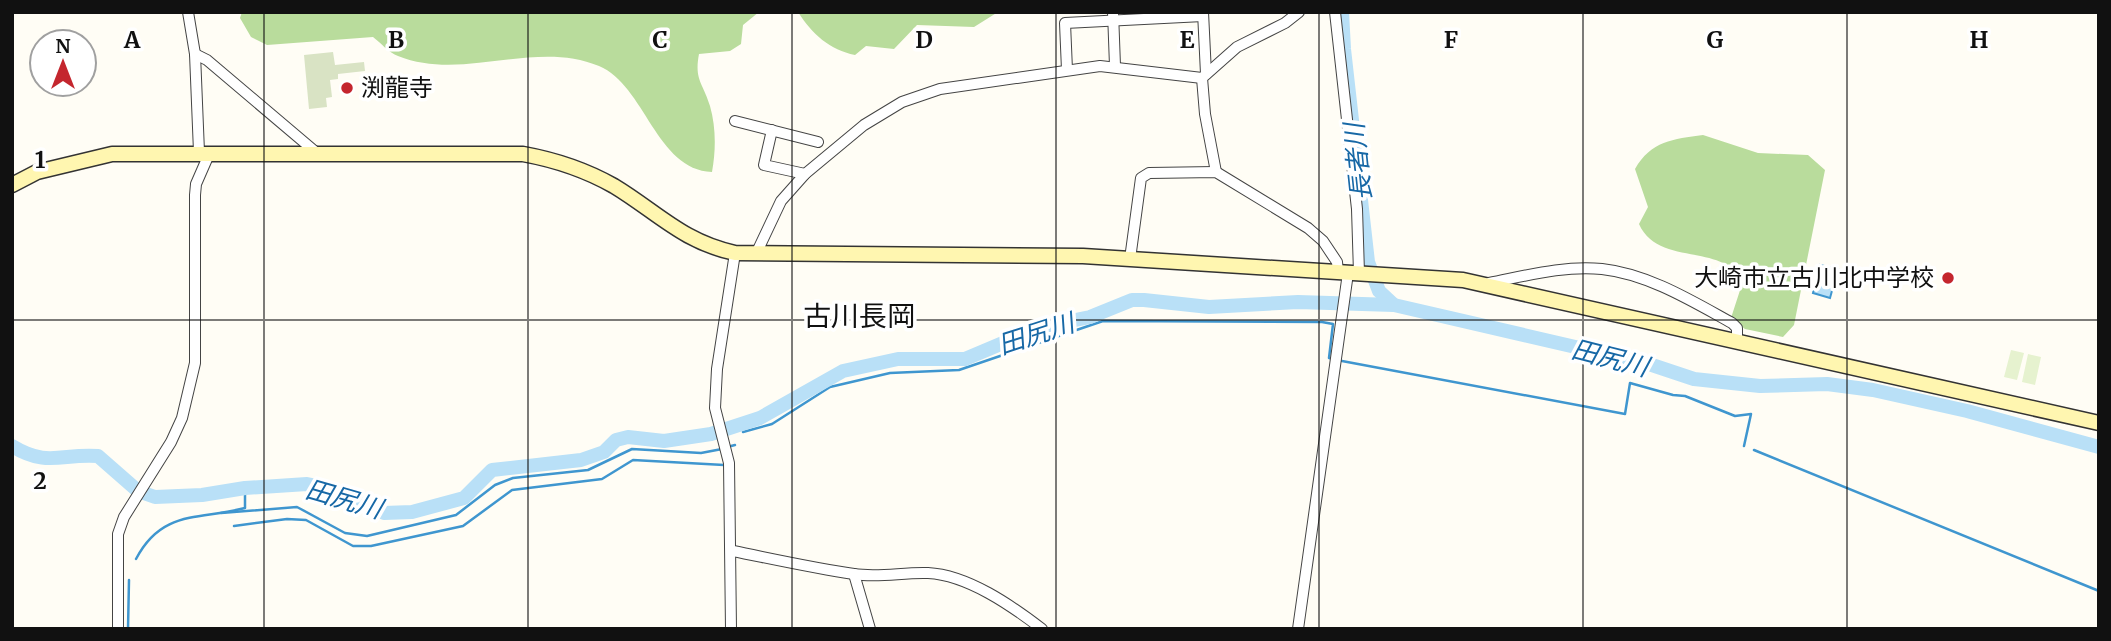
<svg xmlns="http://www.w3.org/2000/svg" width="2111" height="641" font-family="Merriweather,'Noto Sans JP',serif">
  <style>
    .forest { fill: #b9dc9c }
    .cemetery { fill: #d9e3c4 }
    .pitch { fill: #e6f2cf }
    .water { fill: #b9e0f7; stroke: #3f96cf; stroke-width: 2 }
    .lines { fill: none; stroke-linecap: round; stroke-linejoin: round }
    .stream { stroke: #3f96cf; stroke-width: 2.5 }
    .river { stroke: #b9e0f7; stroke-width: 14 }
    .street-casing { stroke: #444; stroke-width: 12 }
    .secondary-casing { stroke: #333; stroke-width: 17 }
    .street { stroke: #fff; stroke-width: 10 }
    .secondary { stroke: #fff6b0; stroke-width: 14 }
    .grid { fill: none; stroke: #111; stroke-width: 2; stroke-opacity: 0.55 }
    .poi-dot { fill: #c4262e; stroke: #fff; stroke-width: 2.5 }
    .labels { text-anchor: middle; stroke-width: 7; stroke-linejoin: round; paint-order: stroke }
    .poi-label { font-size: 24px; fill: #111; stroke: #fff; text-anchor: start }
    .water-label { font-size: 26px; font-style: italic; fill: #1768a6; stroke: #fff }
    .quarter-label { font-size: 28px; fill: #111; stroke: #fff }
    .grid-label { font-size: 23px; text-anchor: middle; font-weight: bold; fill: #111; stroke: #fff; stroke-width: 7; stroke-linejoin: round; paint-order: stroke }
  </style>
  <rect width="100%" height="100%" fill="#fffdf5"/>
  <g class="forest">
    <path d="M242,12H759L743,25L741,44L730,51L699,54C694,80 703,83 710,106C716,127 716,150 712,172C656,170 645,85 599,66C535,39 463,82 398,56C389,53 381,43 373,37L267,45L251,37L240,18Z"/>
    <path d="M798,12H998L974,27L917,25L894,49L866,46L855,55C830,50 812,34 798,12Z"/>
    <path d="M1703,135L1758,153L1808,155L1825,170L1794,325L1783,337L1745,329L1731,318L1743,281C1721,242 1658,267 1639,224L1648,207L1635,169C1651,141 1673,139 1703,135Z"/>
  </g>
  <path class="cemetery" d="M333,52L335,65L364,62L365,71L338,74V79L330,80L332,97L326,98L327,107L309,109L304,55Z"/>
  <g class="pitch">
    <path d="M2011,350L2024,353L2017,380L2004,377Z"/>
    <path d="M2028,354L2041,357L2035,385L2022,382Z"/>
  </g>
  <path class="water" d="M1820,265L1838,269L1830,298L1813,293Z"/>
  <g class="lines">
    <g class="stream">
      <path d="M1342,361L1625,414L1630,383L1673,395L1685,396L1735,416L1751,414L1744,446"/>
      <path d="M743,432L772,424L830,387L890,373L959,370L1103,321L1322,322L1333,324L1329,358L1333,359"/>
      <path d="M731,446L735,445"/>
      <path d="M1754,450L2099,591"/>
      <path d="M221,513L297,507L345,533L367,536L456,515L495,485L513,478L588,470L632,449L701,453L722,449"/>
      <path d="M234,526L287,519L306,520L353,546H371L463,526L512,490L602,479L633,460L724,465"/>
      <path d="M136,559C162,509 200,520 245,508V488"/>
      <path d="M128,629L129,580"/>
    </g>
    <g class="river">
      <path d="M1342,12L1344,49L1368,262L1379,291L1394,305"/>
      <path d="M12,446C48,468 62,453 98,456L138,491L155,497L202,495L245,488L307,484L332,489L384,513L412,512L464,498L492,470L581,460L604,452L616,440L628,437L664,441L711,434L760,418L843,371L898,359H965L1041,327L1090,317L1132,300H1144L1209,307L1298,302L1394,305L1649,364L1694,379L1760,386L1827,384L1873,390L1967,411L2099,447"/>
    </g>
    <g class="street-casing">
      <g id="street">
        <path d="M188,12L195,54L199,152"/>
        <path d="M1113,12L1115,66"/>
        <path d="M1203,12L1206,74"/>
        <path d="M1335,12L1357,209L1359,273"/>
        <path d="M195,54L207,60L318,154"/>
        <path d="M1067,70L1065,23L1203,16"/>
        <path d="M735,121L818,142"/>
        <path d="M772,130L764,165L805,174"/>
        <path d="M1216,172L1205,114L1202,78L1237,47L1285,23L1299,12"/>
        <path d="M756,254L781,201L805,174L864,125L902,102L940,89L1100,66L1202,78"/>
        <path d="M1130,259L1141,178L1149,173L1216,172L1308,228L1323,241L1337,262L1338,272"/>
        <path d="M1489,283C1525,276 1565,265 1602,269C1648,274 1692,301 1732,323L1737,328V339"/>
        <path d="M733,551C773,559 813,568 854,574C879,578 903,572 928,573C968,575 1012,606 1042,629"/>
        <path d="M854,574L870,629"/>
        <path d="M118,629V534L124,517L171,442L182,418L195,363V195L196,184L210,152"/>
        <path d="M731,629L729,463L715,408L717,369L735,253"/>
        <path d="M1298,629L1348,273"/>
      </g>
    </g>
    <g class="secondary-casing">
      <path id="secondary" d="M12,185L37,172L112,154H523C556,160 584,169 614,186C657,212 683,242 735,253L1083,256L1463,280L2099,423"/>
    </g>
    <use href="#street" class="street"/>
    <use href="#secondary" class="secondary"/>
  </g>
  <path class="grid" d="M264,12V629M528,12V629M792,12V629M1056,12V629M1319,12V629M1583,12V629M1847,12V629M12,320H2099"/>
  <g class="poi-dot">
    <circle cx="347" cy="88" r="7"/>
    <circle cx="1948" cy="278" r="7"/>
  </g>
  <g class="labels">
    <g class="poi-label">
      <text x="361" y="96">渕龍寺</text>
      <text x="1934" y="286" text-anchor="end">大崎市立古川北中学校</text>
    </g>
    <g class="water-label">
      <text transform="translate(1358 162) rotate(-96)" y="9">長者川</text>
      <text transform="translate(1036 334) rotate(-18)" y="9">田尻川</text>
      <text transform="translate(1610 358) rotate(14)" y="9">田尻川</text>
      <text transform="translate(344 499) rotate(16)" y="9">田尻川</text>
    </g>
    <g class="quarter-label">
      <text x="859" y="326">古川長岡</text>
    </g>
  </g>
  <g class="grid-label">
    <text x="132" y="48">A</text>
    <text x="396" y="48">B</text>
    <text x="660" y="48">C</text>
    <text x="924" y="48">D</text>
    <text x="1187" y="48">E</text>
    <text x="1451" y="48">F</text>
    <text x="1715" y="48">G</text>
    <text x="1979" y="48">H</text>
    <text x="40" y="168">1</text>
    <text x="40" y="489">2</text>
  </g>
  <rect width="2111" height="641" fill="none" stroke="#111111" stroke-width="28"/>
  <g transform="translate(63 63)"><circle r="33" fill="#ffffff" stroke="#a0a0a0" stroke-width="2"/>
  <path d="M0-5L12 26L0 18L-12 26Z" fill="#c4262e"/>
  <text y="-10" font-size="19" font-weight="bold" text-anchor="middle" fill="#111111">N</text>
  </g>
</svg>
